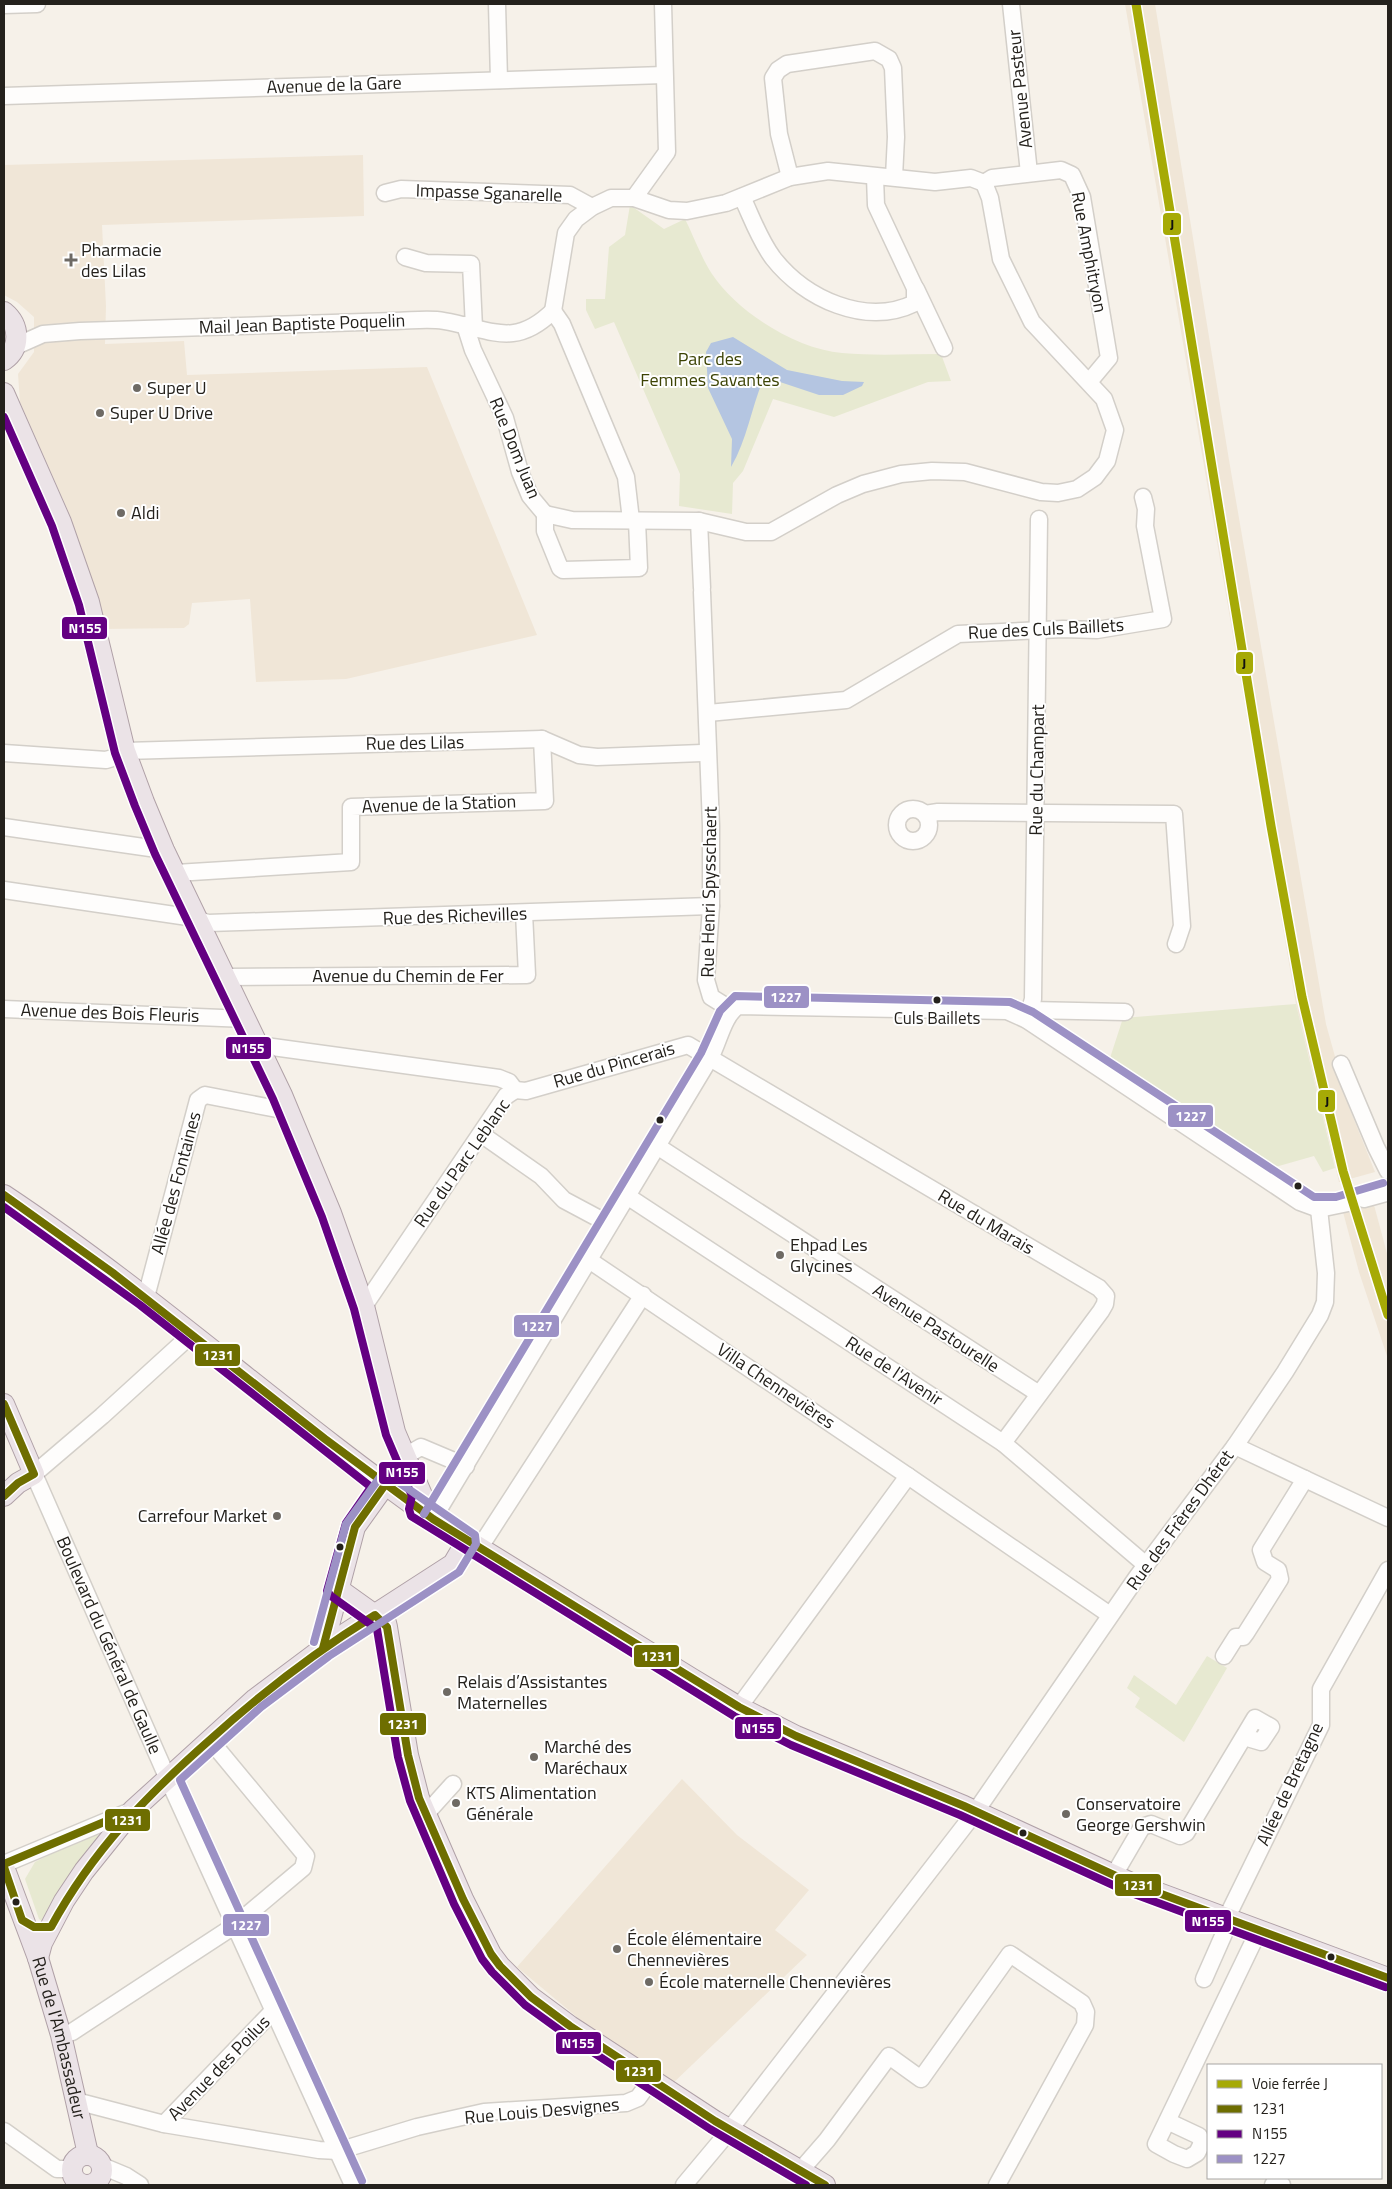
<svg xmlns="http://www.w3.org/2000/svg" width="1392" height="2189" font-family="'Titillium Web',sans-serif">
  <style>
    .built { fill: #f0e6d7 }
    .green { fill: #e7e9d1 }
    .water { fill: #b4c5e1 }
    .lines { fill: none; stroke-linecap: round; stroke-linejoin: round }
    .minor-casing { stroke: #d3cfc9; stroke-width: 19 }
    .major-casing { stroke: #b0a1a7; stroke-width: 22 }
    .minor { stroke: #fefdfc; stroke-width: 16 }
    .major { stroke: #ebe3e7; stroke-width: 20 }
    .bus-1-casing { stroke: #fff; stroke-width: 11 }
    .bus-2-casing { stroke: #fff; stroke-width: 11 }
    .bus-3-casing { stroke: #fff; stroke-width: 11 }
    .bus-1 { stroke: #6e6e00; stroke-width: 8 }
    .bus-2 { stroke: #640082; stroke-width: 8 }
    .bus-3 { stroke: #9c91c5; stroke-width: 8 }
    .rail-1-casing { stroke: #fff; stroke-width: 12 }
    .rail-1 { stroke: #a6aa06; stroke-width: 9 }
    .poi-dot { fill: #6e6a64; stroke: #fff; stroke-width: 2 }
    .bus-dot { fill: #24211c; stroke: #fff; stroke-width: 2 }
    .labels { text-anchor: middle; stroke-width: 4; stroke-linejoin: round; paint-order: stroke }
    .bus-label { font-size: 17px; fill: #24211c; stroke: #fff }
    .street-label { font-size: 18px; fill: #24211c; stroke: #fff }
    .poi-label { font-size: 18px; fill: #24211c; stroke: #fff; text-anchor: start }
    .park-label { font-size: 18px; fill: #3c4304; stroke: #fff }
    .line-badge { stroke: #fff; stroke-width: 2 }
    .badge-label { font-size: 14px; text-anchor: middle; font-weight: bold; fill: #fff }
    .pale-badge-label { font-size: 14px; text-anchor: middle; font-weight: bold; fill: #111 }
  </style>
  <rect width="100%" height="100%" fill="#f6f1e9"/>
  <g class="built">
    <path d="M1125,4H1155L1229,460L1326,1024L1349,1107L1375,1172L1339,1182L1296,1004Z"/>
    <path d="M363,155L364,216L102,225L106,306L105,344L184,341L187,375L427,367L537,635L346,679L256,682L250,599L192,603L189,624L184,628L102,629L75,538L72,520L20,402L18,374L34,352V317L17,302L4,295V165Z"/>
    <path d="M1374,1205L1388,1257V1359L1359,1272L1343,1212Z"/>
    <path d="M682,1779L737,1835L809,1890L775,1930L807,1955L670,2086L584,2023L517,1967Z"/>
  </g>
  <g class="green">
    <path d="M630,205L664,229L685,219C694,237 701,257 712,274C737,312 796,349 842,353C875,356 908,354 941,354L951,381L928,382L834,417L773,399L743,471L733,483L732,514L679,506L680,474L614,322L595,329L586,310V299H605L609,247L625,235Z"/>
    <path d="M1296,1004L1335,1168L1323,1172L1314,1156L1268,1169L1110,1058L1123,1018Z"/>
    <path d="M1207,1656L1227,1668L1184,1742L1135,1707L1140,1698L1127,1688L1134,1675L1176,1705Z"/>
    <path d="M93,1833H96L100,1838L42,1921L39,1919L25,1879L35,1862Z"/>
  </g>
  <path class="water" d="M733,337L787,370L842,381L864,382L862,386L843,395H819L768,378L763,380C751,409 747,440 731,467L732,439L708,388L706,352L711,343Z"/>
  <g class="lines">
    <g class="minor-casing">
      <g id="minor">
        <path d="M497,4L499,80"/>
        <path d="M1011,4L1029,173"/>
        <path d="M4,5L37,4"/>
        <path d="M4,96L664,75"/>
        <path d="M790,177L779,134L773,78L778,70L787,64L875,51L889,59L893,68L896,137L894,177"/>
        <path d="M984,183L992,178L1061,170L1072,175L1082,197L1109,358L1089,382"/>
        <path d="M385,193L401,189L570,195L592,207"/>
        <path d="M742,197C752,218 759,239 773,258C805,299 866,327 915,303V288L876,205L875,177"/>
        <path d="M634,198L667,152L663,4"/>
        <path d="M405,257L426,263L471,264L474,328"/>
        <path d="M916,289L944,348"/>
        <path d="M553,311L566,233L576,219L592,207L611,198H634L669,210L687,211L726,203L790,177L828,171L935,182L971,178L984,183"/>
        <path d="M553,311L562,324L626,477L631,520"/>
        <path d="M465,325L473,350L505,418L520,472L530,496L545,514"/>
        <path d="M16,346L43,334L80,331L394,321C410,321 428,318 444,321C491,329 514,349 553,311"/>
        <path d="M545,514L572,520L699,521L746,532H771L837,495L863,484L901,474L932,471L965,472L1041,492L1058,493L1077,489L1095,477L1107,461L1115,430L1104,399L1032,322L1001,259L990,198L984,183"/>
        <path d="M545,514V531L560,568L563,570L639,568L637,521"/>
        <path d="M699,521L702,588"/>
        <path d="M702,592L711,826V906L706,980L711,997L732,1010"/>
        <path d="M708,713L846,700L958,634L1063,629L1097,630L1163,619L1145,526L1146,509L1143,497"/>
        <path d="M125,751L542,739L579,755L597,757L702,753"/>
        <path d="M4,753L106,760L126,754"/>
        <circle cx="913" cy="825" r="16"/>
        <path d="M925,814L938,812L1174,814L1182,926L1176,944"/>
        <path d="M4,827L164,850"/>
        <path d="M176,873L351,862V807L545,801L542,739"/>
        <path d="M4,890L188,917L208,923L711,906"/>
        <path d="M227,977L527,975L524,913"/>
        <path d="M4,1009L246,1019"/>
        <path d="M1030,1010L1125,1012"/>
        <path d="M1027,1020L1033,999L1039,519"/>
        <path d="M258,1045L499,1078L509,1082L515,1090"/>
        <path d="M1341,1064L1376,1147L1388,1171"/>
        <path d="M515,1090L526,1091L688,1045L1099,1288L1106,1296L1105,1304L1101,1311L1003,1443"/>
        <path d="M481,1134L541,1176L564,1200L609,1224"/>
        <path d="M657,1146L1039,1394"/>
        <path d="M627,1196L1003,1443L1146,1565"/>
        <path d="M1364,1199L1386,1193"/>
        <path d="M589,1260L908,1476L739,1707"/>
        <path d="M146,1297L198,1100L205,1095L277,1109L286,1104"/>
        <path d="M364,1306L506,1096L515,1090"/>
        <path id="s1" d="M192,1334L102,1416L34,1474L164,1770L353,2185"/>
        <path d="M1235,1446L1388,1518"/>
        <path d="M908,1476L1110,1615"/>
        <path d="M385,1485L405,1456L421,1447L466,1466"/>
        <path d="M433,1519L710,1058C719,1042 723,1016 738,1006L1007,1011L1027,1020L1300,1202L1319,1209L1348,1203"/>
        <path d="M480,1547L643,1295"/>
        <path d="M1224,1656L1236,1637H1243L1246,1633L1280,1579L1278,1570L1265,1562L1261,1550L1305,1479"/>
        <path d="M425,1815L453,1784"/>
        <path d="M4,1864L133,1810"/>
        <path d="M1114,1875L1142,1827L1151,1824L1180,1836L1186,1833L1255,1718L1271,1727L1261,1742L1244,1737"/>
        <path d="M1226,1919L1321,1725V1689L1388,1570"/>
        <path d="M1204,1979L1230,1920"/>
        <path d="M61,2035L72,2032L234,1926L303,1868L306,1856L210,1740"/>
        <path d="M76,2101L164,2124L319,2150L338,2151L417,2127L484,2112L626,2103L638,2098L651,2080"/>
        <path d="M1167,2121L1199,2136L1202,2143L1197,2153L1187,2159L1174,2154L1156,2144L1259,1930"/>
        <path d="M164,2124L273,2011"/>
        <path d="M4,2131L57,2169H71"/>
        <path d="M102,2166L126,2176L140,2185"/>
        <path d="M800,2171L827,2140L889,2056L921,2079L1010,1954L1082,2003L1086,2012L1085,2025L997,2185"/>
        <path d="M684,2185L720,2142L976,1811L1137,1577L1235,1446L1285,1372L1320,1315L1325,1302L1326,1273L1319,1209"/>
        <path d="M1273,2185L1276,2180L1282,2185"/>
      </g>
    </g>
    <g class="major-casing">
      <g id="major">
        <path d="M4,312C20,325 21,348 4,360"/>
        <path d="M4,393L61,522L89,602L125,751L144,802L164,850L282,1095L331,1213L364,1306L395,1432L422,1495L419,1509"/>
        <path d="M4,1195C153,1294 286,1416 433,1519L691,1678L739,1707L796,1736L964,1806L1129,1882L1388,1978"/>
        <path d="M4,1404L34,1474L18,1483L4,1496"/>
        <path d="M337,1588L386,1623L387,1627L408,1755L419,1798L463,1899L491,1954L500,1966L531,1997L570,2026L715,2121L825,2185"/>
        <path d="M323,1648L355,1527L385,1485"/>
        <path id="s2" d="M4,1867L38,1958L61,2035L88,2154"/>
        <path d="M38,1958L42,1943L64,1901L84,1871L133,1810L255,1699L323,1648L453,1564L467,1540"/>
        <circle cx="87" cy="2170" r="15"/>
      </g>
    </g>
    <use href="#minor" class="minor"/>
    <use href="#major" class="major"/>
    <g class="bus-1-casing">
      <g id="bus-1">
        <path d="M4,1195L113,1273L325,1439L433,1519L739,1707L796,1736L964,1806L1129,1882L1388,1978"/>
        <path d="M4,1404L34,1474L18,1483L4,1496"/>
        <path d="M323,1648L355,1527L385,1485"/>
        <path d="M4,1864L128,1812"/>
        <path d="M4,1867L22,1920L34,1927H51C93,1850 147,1795 212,1738C264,1691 315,1652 375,1615L387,1627L408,1755L419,1798L463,1899L491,1954L500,1966L531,1997L570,2026L715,2121L825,2185"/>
      </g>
    </g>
    <g class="bus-2-casing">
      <g id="bus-2">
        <path d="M4,417L52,526L79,605L115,753L135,806L155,854L273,1099L322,1217L354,1309L386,1435L412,1496L409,1509L411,1516L734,1716L791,1745L960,1815L1126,1891L1385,1987"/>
        <path d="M4,1207L140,1305L371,1487L346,1523L327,1591L331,1596L377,1629L398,1757L410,1801L454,1904L482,1959L492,1972L525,2005L565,2034L710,2129L806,2185"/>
      </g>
    </g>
    <g class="bus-3-casing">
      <g id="bus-3">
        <path d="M424,1514L701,1053L720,1011L735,996L1010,1002L1033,1012L1314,1197H1336L1383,1183"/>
        <path d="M314,1642L346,1524L380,1477H391L475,1535L476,1544L459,1572L329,1656L261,1707L180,1780L362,2181"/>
      </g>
    </g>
    <use href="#bus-1" class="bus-1"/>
    <use href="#bus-2" class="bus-2"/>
    <use href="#bus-3" class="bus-3"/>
    <g class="rail-1-casing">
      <path id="rail-1" d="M1136,4L1271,826L1302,997L1343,1171L1388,1315"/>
    </g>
    <use href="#rail-1" class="rail-1"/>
  </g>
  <g class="poi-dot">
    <path d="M68.5 252.5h5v5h5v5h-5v5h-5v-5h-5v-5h5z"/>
    <circle cx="137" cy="388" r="5"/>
    <circle cx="100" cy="413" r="5"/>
    <circle cx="121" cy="513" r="5"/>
    <circle cx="780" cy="1255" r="5"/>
    <circle cx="277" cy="1516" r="5"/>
    <circle cx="447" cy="1692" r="5"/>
    <circle cx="534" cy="1757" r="5"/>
    <circle cx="456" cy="1803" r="5"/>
    <circle cx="1066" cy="1814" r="5"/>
    <circle cx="617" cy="1949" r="5"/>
    <circle cx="649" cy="1982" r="5"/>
  </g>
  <g class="bus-dot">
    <circle cx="937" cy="1000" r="4.5"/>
    <circle cx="660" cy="1120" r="4.5"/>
    <circle cx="1298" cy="1186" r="4.5"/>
    <circle cx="340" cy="1547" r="4.5"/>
    <circle cx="1023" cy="1833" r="4.5"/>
    <circle cx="16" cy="1902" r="4.5"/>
    <circle cx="1331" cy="1957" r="4.5"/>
  </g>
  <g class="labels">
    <g class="bus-label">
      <text x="937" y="1024">Culs Baillets</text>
    </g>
    <g class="street-label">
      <text transform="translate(334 85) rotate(-2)" y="6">Avenue de la Gare</text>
      <text transform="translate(1020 89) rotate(-96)" y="6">Avenue Pasteur</text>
      <text transform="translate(489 193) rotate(2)" y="6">Impasse Sganarelle</text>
      <text transform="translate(1089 252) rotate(79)" y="6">Rue Amphitryon</text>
      <text transform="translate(302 324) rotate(-2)" y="6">Mail Jean Baptiste Poquelin</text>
      <text transform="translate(515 448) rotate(68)" y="6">Rue Dom Juan</text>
      <text transform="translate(1046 629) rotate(-3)" y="6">Rue des Culs Baillets</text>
      <text transform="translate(415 743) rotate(-1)" y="6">Rue des Lilas</text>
      <text transform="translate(1037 770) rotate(-89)" y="6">Rue du Champart</text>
      <text transform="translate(439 804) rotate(-2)" y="6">Avenue de la Station</text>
      <text transform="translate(709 892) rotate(-89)" y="6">Rue Henri Spysschaert</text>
      <text transform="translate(455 916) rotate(-2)" y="6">Rue des Richevilles</text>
      <text x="408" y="982">Avenue du Chemin de Fer</text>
      <text transform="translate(110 1013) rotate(2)" y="6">Avenue des Bois Fleuris</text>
      <text transform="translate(614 1065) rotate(-16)" y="6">Rue du Pincerais</text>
      <text transform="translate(462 1163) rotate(-55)" y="6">Rue du Parc Leblanc</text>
      <text transform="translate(176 1183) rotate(-75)" y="6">Allée des Fontaines</text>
      <text transform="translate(986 1222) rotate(31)" y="6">Rue du Marais</text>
      <text transform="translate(936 1328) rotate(33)" y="6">Avenue Pastourelle</text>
      <text transform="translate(894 1371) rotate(33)" y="6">Rue de l'Avenir</text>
      <text transform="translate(776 1386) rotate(34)" y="6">Villa Chennevières</text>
      <text transform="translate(1180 1520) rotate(-54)" y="6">Rue des Frères Dhéret</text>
      <text dy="6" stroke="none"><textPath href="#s1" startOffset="398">Boulevard du Général de Gaulle</textPath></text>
      <text transform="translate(1290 1784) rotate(-65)" y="6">Allée de Bretagne</text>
      <text dy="6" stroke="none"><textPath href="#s2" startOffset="180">Rue de l'Ambassadeur</textPath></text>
      <text transform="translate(219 2068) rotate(-46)" y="6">Avenue des Poilus</text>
      <text transform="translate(542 2111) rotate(-5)" y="6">Rue Louis Desvignes</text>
    </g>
    <g class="poi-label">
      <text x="81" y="256">Pharmacie<tspan x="81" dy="21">des Lilas</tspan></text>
      <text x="147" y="394">Super U</text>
      <text x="110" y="419">Super U Drive</text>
      <text x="131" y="519">Aldi</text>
      <text x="790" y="1251">Ehpad Les<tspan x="790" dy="21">Glycines</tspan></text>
      <text x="267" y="1522" text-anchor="end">Carrefour Market</text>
      <text x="457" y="1688">Relais d’Assistantes<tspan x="457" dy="21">Maternelles</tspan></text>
      <text x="544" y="1753">Marché des<tspan x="544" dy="21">Maréchaux</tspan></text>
      <text x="466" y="1799">KTS Alimentation<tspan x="466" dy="21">Générale</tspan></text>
      <text x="1076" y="1810">Conservatoire<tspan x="1076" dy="21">George Gershwin</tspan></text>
      <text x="627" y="1945">École élémentaire<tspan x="627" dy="21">Chennevières</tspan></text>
      <text x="659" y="1988">École maternelle Chennevières</text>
    </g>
    <g class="park-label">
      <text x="710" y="365">Parc des<tspan x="710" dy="21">Femmes Savantes</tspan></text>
    </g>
  </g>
  <g class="line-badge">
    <rect x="1162" y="212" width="20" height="24" rx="5" fill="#a6aa06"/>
    <rect x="61" y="616" width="47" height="24" rx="5" fill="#640082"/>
    <rect x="1235" y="651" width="19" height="24" rx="5" fill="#a6aa06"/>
    <rect x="763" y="985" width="47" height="24" rx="5" fill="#9c91c5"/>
    <rect x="225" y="1036" width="47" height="24" rx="5" fill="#640082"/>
    <rect x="1317" y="1089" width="19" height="24" rx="5" fill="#a6aa06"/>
    <rect x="1167" y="1104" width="47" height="24" rx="5" fill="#9c91c5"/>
    <rect x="513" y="1314" width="47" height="24" rx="5" fill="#9c91c5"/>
    <rect x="194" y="1343" width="47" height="24" rx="5" fill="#6e6e00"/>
    <rect x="378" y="1461" width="48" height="24" rx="5" fill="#640082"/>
    <rect x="633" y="1644" width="47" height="24" rx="5" fill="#6e6e00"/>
    <rect x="379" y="1712" width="48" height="24" rx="5" fill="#6e6e00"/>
    <rect x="734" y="1716" width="48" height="24" rx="5" fill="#640082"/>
    <rect x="104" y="1808" width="47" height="24" rx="5" fill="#6e6e00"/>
    <rect x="1114" y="1873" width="48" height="24" rx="5" fill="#6e6e00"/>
    <rect x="1184" y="1909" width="48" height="24" rx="5" fill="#640082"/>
    <rect x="222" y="1913" width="48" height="24" rx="5" fill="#9c91c5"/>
    <rect x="555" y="2031" width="47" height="24" rx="5" fill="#640082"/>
    <rect x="615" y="2059" width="47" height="24" rx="5" fill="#6e6e00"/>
  </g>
  <g class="badge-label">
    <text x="85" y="633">N155</text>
    <text x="786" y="1002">1227</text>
    <text x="248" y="1053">N155</text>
    <text x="1191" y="1121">1227</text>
    <text x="537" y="1331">1227</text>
    <text x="218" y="1360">1231</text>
    <text x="402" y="1477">N155</text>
    <text x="657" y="1661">1231</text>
    <text x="403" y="1729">1231</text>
    <text x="758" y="1733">N155</text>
    <text x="127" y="1825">1231</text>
    <text x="1138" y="1890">1231</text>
    <text x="1208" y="1926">N155</text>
    <text x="246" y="1930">1227</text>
    <text x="578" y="2048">N155</text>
    <text x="639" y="2076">1231</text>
  </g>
  <g class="pale-badge-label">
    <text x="1172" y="229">J</text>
    <text x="1244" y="668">J</text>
    <text x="1327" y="1106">J</text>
  </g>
  <rect width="1392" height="2189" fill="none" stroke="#24211c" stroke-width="10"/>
  <rect x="1207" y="2064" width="175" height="115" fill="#ffffff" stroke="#a7a6a4"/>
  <rect x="1217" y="2080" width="25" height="8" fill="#a6aa06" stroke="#a7a6a4"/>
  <text x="1252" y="2089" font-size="15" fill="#24211c">Voie ferrée J</text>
  <rect x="1217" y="2105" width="25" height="8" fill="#6e6e00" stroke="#a7a6a4"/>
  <text x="1252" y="2114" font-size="15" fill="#24211c">1231</text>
  <rect x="1217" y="2130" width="25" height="8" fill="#640082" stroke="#a7a6a4"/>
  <text x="1252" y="2139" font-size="15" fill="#24211c">N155</text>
  <rect x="1217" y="2155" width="25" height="8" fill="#9c91c5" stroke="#a7a6a4"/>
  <text x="1252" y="2164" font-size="15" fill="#24211c">1227</text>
</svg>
